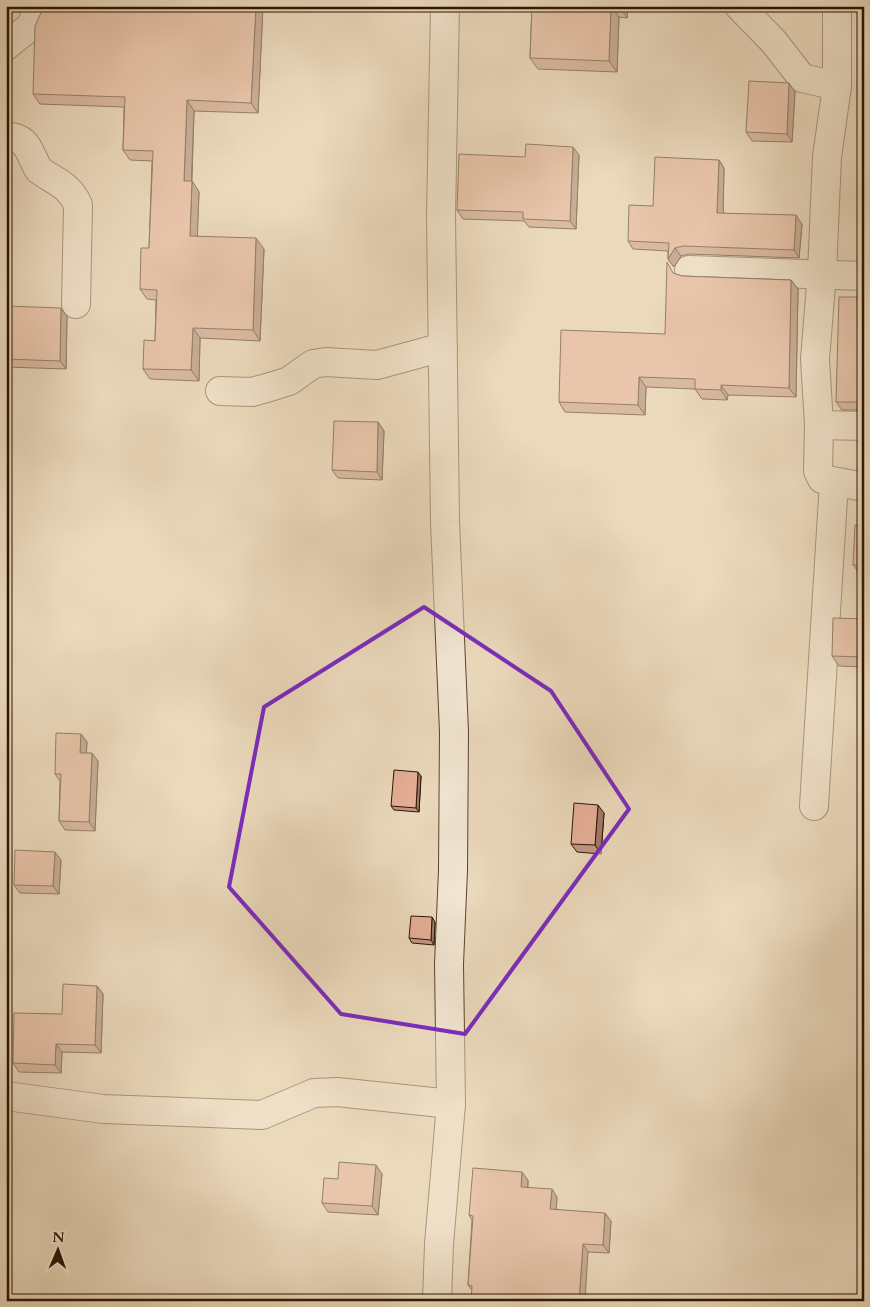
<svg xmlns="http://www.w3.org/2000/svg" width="870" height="1307" font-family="Cardo,serif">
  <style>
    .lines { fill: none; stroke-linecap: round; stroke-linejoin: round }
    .minor-casing { stroke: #5a4630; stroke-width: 30 }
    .minor { stroke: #f2e6d3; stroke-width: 28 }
    .wall { fill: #c69683; stroke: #291502 }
    .shaded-wall { fill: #a17a6a; stroke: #291502 }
    .building { fill: #e6af98; stroke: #291502 }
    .marked { fill: none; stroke: #7b2cbf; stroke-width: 4; stroke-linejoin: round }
  </style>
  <rect width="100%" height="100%" fill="#ebd9bc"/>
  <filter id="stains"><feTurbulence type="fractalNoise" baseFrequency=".004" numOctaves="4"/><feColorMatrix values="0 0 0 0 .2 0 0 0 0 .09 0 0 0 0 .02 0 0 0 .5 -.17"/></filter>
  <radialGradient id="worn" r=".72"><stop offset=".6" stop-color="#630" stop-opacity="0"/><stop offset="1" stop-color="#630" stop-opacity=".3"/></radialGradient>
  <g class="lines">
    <g class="minor-casing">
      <g id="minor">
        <path d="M739,6L774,42L802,78L837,86L827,157L822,273L815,359L819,425L818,471L822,479L864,487"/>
        <path d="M6,46L31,26L39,6"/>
        <path d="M837,86V6"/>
        <path d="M6,137C29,136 29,154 39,170C54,181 70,185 78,205L76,304"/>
        <path d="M689,270L864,276"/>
        <path d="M220,391L252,392L270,387L289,381L313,364L326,362L377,365L443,347"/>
        <path d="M819,425L864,426"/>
        <path d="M814,806L834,482"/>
        <path d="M6,1096L103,1109L262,1115L314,1093L337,1092L451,1104"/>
        <path d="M437,1301L439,1244L451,1104L449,964L453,870L454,732L445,522L441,216L445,6"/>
      </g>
    </g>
    <use href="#minor" class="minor"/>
  </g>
  <g class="wall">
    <path d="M263,6L258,113L194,111L192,181L199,192L197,236L264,249L260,341L200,338L199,381L150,379L143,369L155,341L156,300L147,299L140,289L149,248L152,161L130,160L123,150L124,107L40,104L33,94Z"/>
    <path d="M532,6H628L627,18L619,17L617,72L538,69L530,58Z"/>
    <path d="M795,92L792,142L752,141L746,132Z"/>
    <path d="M579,155L576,229L529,227L524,221L463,219L457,210L525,157Z"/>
    <path d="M719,160L724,168L723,213L802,224L799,258L689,254L681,256L674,267L668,259V251L633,249L628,241L653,206Z"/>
    <path d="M675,274L682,276L791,280L798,289L796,397L728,395L727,400L702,399L695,389L646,387L645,415L565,412L559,402L665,334Z"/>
    <path d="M864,297V410H842L836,402Z"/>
    <path d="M6,306L67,317L66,369L6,367Z"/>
    <path d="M378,422L384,431L382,480L338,478L332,470Z"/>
    <path d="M864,526V575H861L853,565Z"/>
    <path d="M864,619V667L839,666L832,656Z"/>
    <path d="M81,734L87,742L86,753L98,761L95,831L65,830L59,821L60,781L55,774Z"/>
    <path d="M421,776L419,812L394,810L391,806Z"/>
    <path d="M604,813L601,854L577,852L571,844Z"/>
    <path d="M61,860L59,894L20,893L14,885Z"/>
    <path d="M435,922L434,945L412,943L409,938Z"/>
    <path d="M97,986L103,994L101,1053L62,1052L61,1073L19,1072L13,1063L62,1014Z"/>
    <path d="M382,1174L378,1215L328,1212L322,1203L338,1179Z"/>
    <path d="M528,1180V1188L557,1197L556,1209L611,1221L609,1253L588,1252L471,1289L468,1285L472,1220L469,1215Z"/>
  </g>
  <g class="shaded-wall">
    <path d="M256,6H263L258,113L251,103Z"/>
    <path d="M611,6L619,17L617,72L609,61Z"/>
    <path d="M619,6H628L627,18Z"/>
    <path d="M789,83L795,92L792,142L787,134Z"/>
    <path d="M187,100L194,111L191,191L184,181Z"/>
    <path d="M573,147L579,155L576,229L570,221Z"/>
    <path d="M719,160L724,168L723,221L717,213Z"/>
    <path d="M192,181L199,192L197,246L190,236Z"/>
    <path d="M796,215L802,224L799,258L794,250Z"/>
    <path d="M256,238L264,249L260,341L253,330Z"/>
    <path d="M675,248L681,256L674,267L668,259Z"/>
    <path d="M791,280L798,289L796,397L789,388Z"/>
    <path d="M61,308L67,317L66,369L60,361Z"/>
    <path d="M193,328L200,338L199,381L191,370Z"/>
    <path d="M639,377L646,387L645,415L638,405Z"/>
    <path d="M721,385L728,395L727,400L721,390Z"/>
    <path d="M378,422L384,431L382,480L377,472Z"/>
    <path d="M81,734L87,742L86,761L80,753Z"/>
    <path d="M92,753L98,761L95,831L89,822Z"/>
    <path d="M418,772L421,776L419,812L416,808Z"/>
    <path d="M598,805L604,813L601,854L595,845Z"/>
    <path d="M55,852L61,860L59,894L53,886Z"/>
    <path d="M432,917L435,922L434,945L431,940Z"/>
    <path d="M97,986L103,994L101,1053L95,1045Z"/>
    <path d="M56,1044L62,1052L61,1073L55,1065Z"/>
    <path d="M376,1165L382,1174L378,1215L372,1206Z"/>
    <path d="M522,1172L528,1180L527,1195L521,1187Z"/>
    <path d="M552,1189L557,1197L556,1217L550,1209Z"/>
    <path d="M605,1213L611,1221L609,1253L603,1245Z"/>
    <path d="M583,1244L588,1252L585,1301H579Z"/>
  </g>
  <g class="building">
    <path d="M44,6H256L251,103L187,100L184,181H192L190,236L256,238L253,330L193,328L191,370L143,369L144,340L155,341L157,290L140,289L141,248H149L153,151L123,150L125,97L33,94L35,26Z"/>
    <path d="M532,6H611L609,61L530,58Z"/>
    <path d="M749,81L789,83L787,134L746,132Z"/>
    <path d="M526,144L573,147L570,221L523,219V212L457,210L459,154L525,157Z"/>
    <path d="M655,157L719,160L717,213L796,215L794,250L683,246L675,248L668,259L669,243L628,241L629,205L653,206Z"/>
    <path d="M667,262L673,273L682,276L791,280L789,388L721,385V390L695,389V379L639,377L638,405L559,402L561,330L665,334Z"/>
    <path d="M839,297H864V405L859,402H836Z"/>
    <path d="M6,306L61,308L60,361L6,359Z"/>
    <path d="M334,421L378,422L377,472L332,470Z"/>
    <path d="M855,525L864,526V565H853Z"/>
    <path d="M833,618L864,619V657L832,656Z"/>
    <path d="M56,733L81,734L80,753H92L89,822L59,821L61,774H55Z"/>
    <path d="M394,770L418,772L416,808L391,806Z"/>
    <path d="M574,803L598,805L595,845L571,844Z"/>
    <path d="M15,850L55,852L53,886L14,885Z"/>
    <path d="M411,916L432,917L431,940L409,938Z"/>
    <path d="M63,984L97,986L95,1045L56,1044L55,1065L13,1063L14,1013L62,1014Z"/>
    <path d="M339,1162L376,1165L372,1206L322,1203L324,1178L338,1179Z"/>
    <path d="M473,1168L522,1172L521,1187L552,1189L550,1209L605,1213L603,1245L583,1244L579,1301H471L472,1286L468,1285L473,1216L469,1215Z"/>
  </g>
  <path d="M0 0H870V1307H0ZM424,607L551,691L629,809L465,1034L341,1014L229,887L264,707Z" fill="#ebd9bc" fill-opacity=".55" fill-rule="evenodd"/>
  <path class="marked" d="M424,607L551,691L629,809L465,1034L341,1014L229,887L264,707Z"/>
  <rect width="870" height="1307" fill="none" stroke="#ebd9bc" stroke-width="25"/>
  <rect x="8" y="8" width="855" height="1292" fill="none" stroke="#291502" stroke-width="2.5"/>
  <rect x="12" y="12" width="845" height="1282" fill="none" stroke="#291502"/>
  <g transform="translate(58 1250) rotate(2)" stroke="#f2e6d3" stroke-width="4" paint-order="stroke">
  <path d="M0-4L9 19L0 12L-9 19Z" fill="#291502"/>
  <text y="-8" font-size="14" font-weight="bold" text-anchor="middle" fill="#291502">N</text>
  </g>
  <rect width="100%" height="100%" filter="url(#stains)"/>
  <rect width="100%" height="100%" fill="url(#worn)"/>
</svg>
